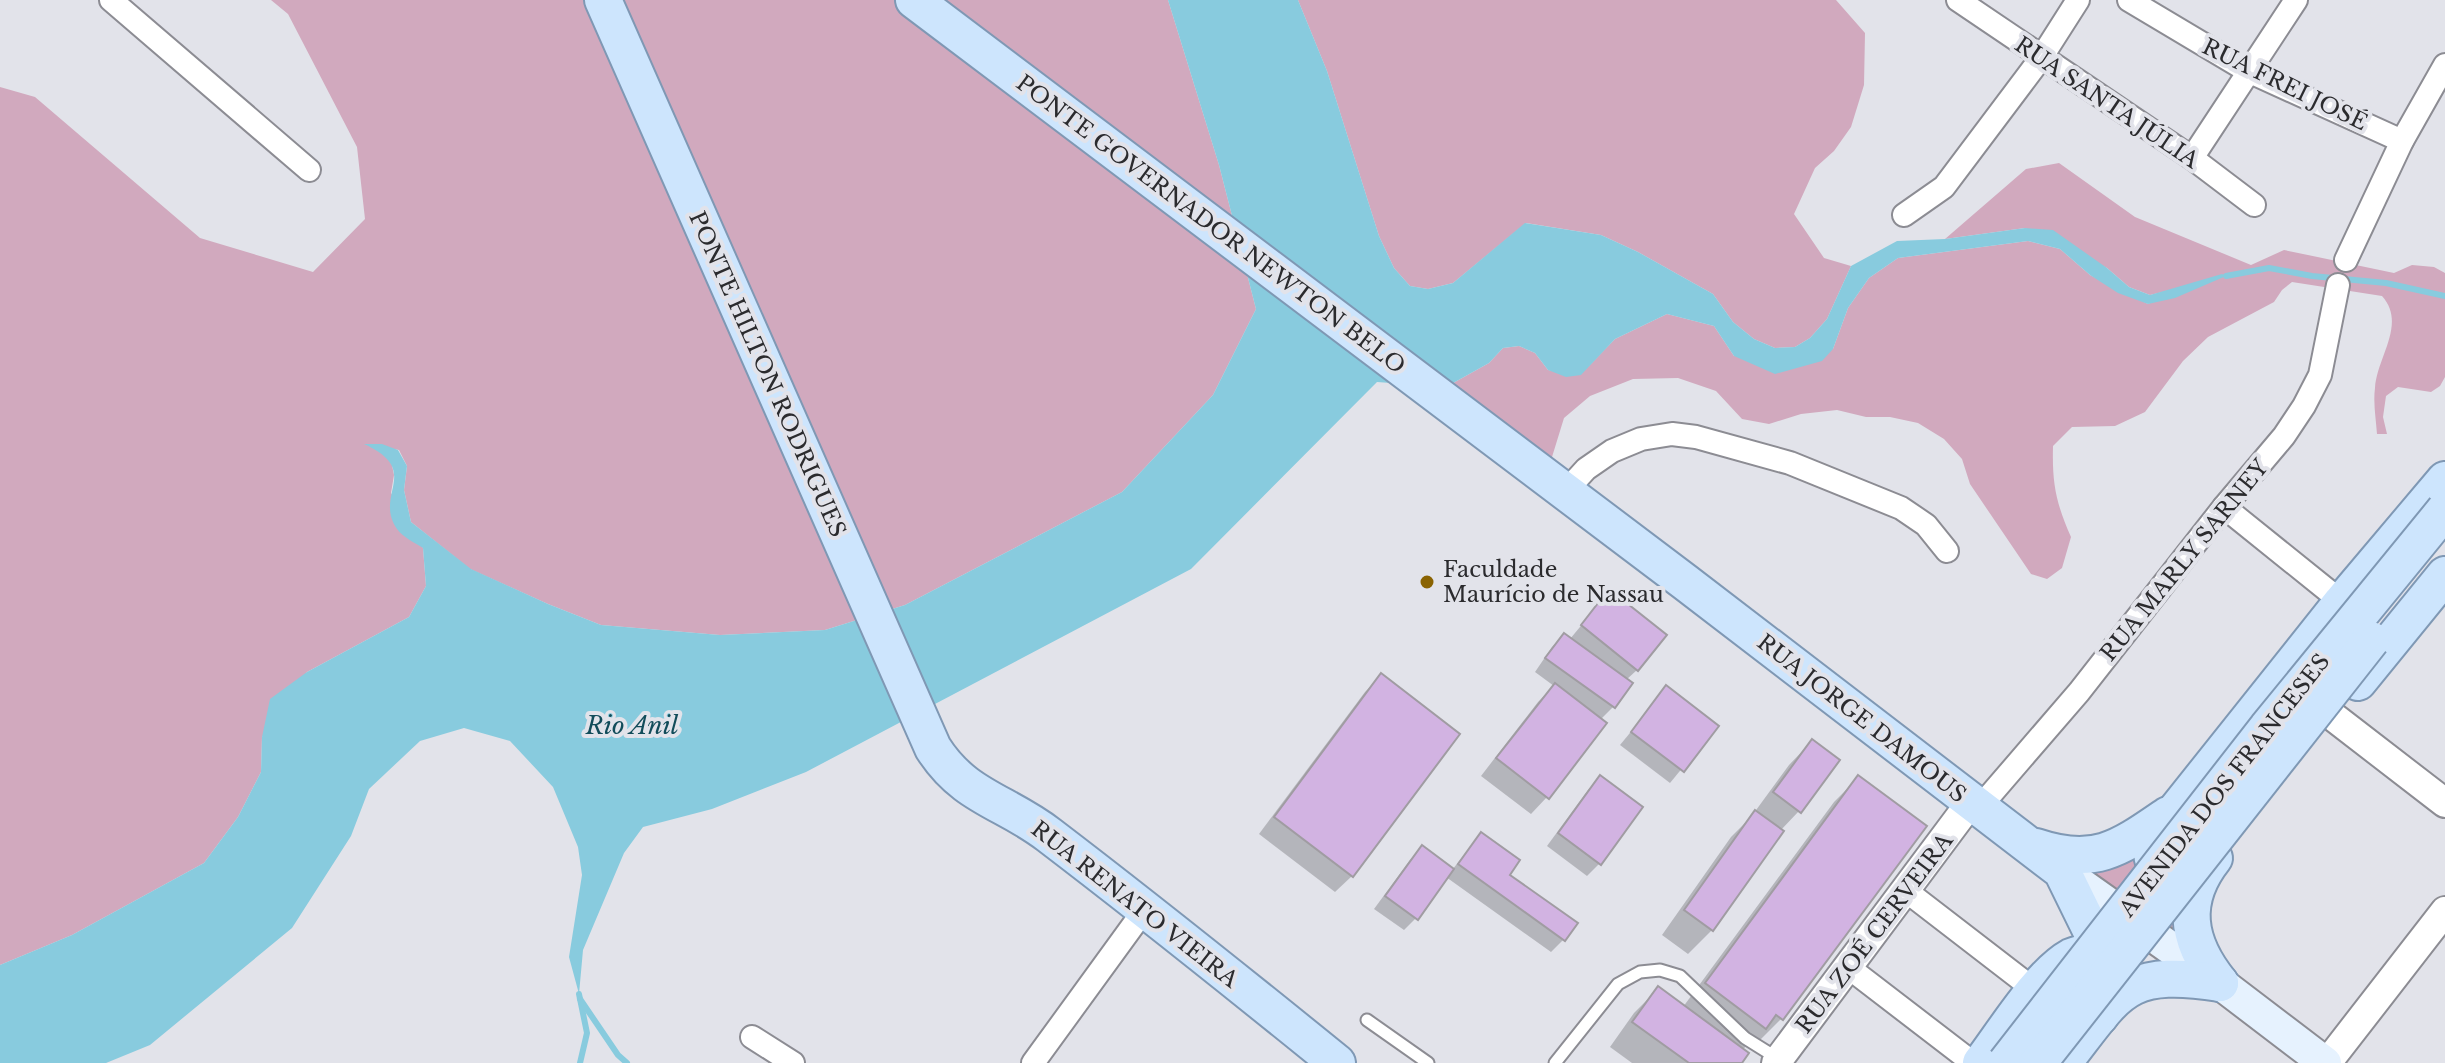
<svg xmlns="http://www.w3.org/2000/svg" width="2445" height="1063" font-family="'Libre Baskerville',serif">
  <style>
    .green { fill: #d1a9be }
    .water { fill: #88cbde }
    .shadow { fill: #0003 }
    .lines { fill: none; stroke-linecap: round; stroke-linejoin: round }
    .stream { stroke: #88cbde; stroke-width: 6 }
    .building { fill: #d2b3e2; stroke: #a09ca2; stroke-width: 2 }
    .service-casing { stroke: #8c8c93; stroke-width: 15 }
    .minor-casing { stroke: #8c8c93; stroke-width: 26 }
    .tertiary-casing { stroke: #8c8c93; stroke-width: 32 }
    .secondary-casing { stroke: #8c8c93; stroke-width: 36 }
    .primary-casing { stroke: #7f98b4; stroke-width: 40 }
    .service { stroke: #fff; stroke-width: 11 }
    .minor { stroke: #fff; stroke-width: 22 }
    .tertiary { stroke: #fff; stroke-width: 28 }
    .secondary { stroke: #e6f2fe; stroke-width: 32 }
    .primary { stroke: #cde5fd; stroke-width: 36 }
    .primary-bridge-casing { stroke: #7f98b4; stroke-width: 40; stroke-linecap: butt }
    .primary-bridge { stroke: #cde5fd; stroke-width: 36 }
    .poi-dot { fill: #8a6302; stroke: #e2e3ea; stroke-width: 3 }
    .labels { text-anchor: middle; stroke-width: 8; stroke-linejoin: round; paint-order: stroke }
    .street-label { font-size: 22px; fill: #2b2b2e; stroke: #e2e3ea }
    .poi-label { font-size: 22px; fill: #2b2b2e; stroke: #e2e3ea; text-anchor: start }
    .water-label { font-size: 24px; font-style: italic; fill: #124c5a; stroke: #e2e3ea }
  </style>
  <rect width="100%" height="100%" fill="#e2e3ea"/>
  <g class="green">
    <path d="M271,0H1168L1219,165L1256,309L1213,395L1122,492L905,605L825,630L720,635L601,625L548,604L470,569L411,522L404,490L407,466L399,450L367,444L385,454L392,465L394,475L391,493L423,548L426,586L409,617L307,672L262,737L261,772L238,817L204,863L72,935L0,965V87L35,97L200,238L313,272L365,219L357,147L288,14Z"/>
    <path d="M1298,0H1836L1865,33L1864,85L1851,127L1834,151L1815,168L1794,214L1824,258L1851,266L1827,319L1810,338L1795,347L1775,348L1754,339L1733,322L1713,294L1638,252L1601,235L1526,223L1453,283L1428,289L1410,286L1394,268L1379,236L1327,71Z"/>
    <path d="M2059,163L2135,217L2251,265L2284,250L2394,273L2412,265L2434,267L2445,273V377L2440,386L2431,392L2398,387L2386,396L2383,417L2387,434H2377C2376,419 2373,403 2375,388C2377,357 2407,324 2382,296L2292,282L2282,290L2274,302L2208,337L2183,361L2145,412L2115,426L2072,427L2053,446C2052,484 2056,503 2071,537L2062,568L2047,579L2031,574L1970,484L1962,459L1944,439L1918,423L1890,417H1866L1837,410L1801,414L1769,424L1742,419L1716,391L1678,378L1633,379L1590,396L1564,418L1548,470L1446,387L1489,363L1503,348L1519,346L1535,353L1548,370L1580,375L1615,339L1667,314L1714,326L1734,356L1833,349L1848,308L1869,278L1898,258L2028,241L2060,249L2090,275L2148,304L2179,288L2150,295L2129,287L2107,268L2025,228L1945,239L2026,169Z"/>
    <path d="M2137,857L2188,944L2086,871Z"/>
  </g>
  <path class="water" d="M1168,0H1298L1327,71L1379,236L1394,268L1410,286L1428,289L1453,283L1525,223L1601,235L1638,252L1713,294L1733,322L1754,339L1775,348L1795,347L1810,338L1827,319L1851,266L1897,241L1945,239L2025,228L2053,230L2107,268L2129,287L2150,295L2222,274L2226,276L2175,298L2148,304L2118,293L2090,275L2060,249L2028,241L1898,258L1869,278L1848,308L1833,349L1822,361L1775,374L1734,356L1714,326L1667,314L1615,339L1581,375L1566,377L1548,370L1535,353L1519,346L1503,348L1489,363L1446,387L1377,382L1191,569L806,772L712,809L643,827L624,853L583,950L579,994L569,957L582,875L578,847L553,787L510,741L464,728L420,741L369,789L351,836L292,928L150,1045L106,1063H0V965L72,935L204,863L238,817L261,772L262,737L270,699L307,672L409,617L426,586L423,548C415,543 403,537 397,529C373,494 423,471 364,444H382L398,450L407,466L404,490L411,522L471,569L548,604L601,625L720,635L825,630L905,605L1122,492L1213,395L1256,309L1219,165Z"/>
  <g class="shadow">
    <path d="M1609,592L1637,670L1626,680L1613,707L1600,720L1547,797L1531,814L1481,776L1538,702L1554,686L1535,672L1552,647L1564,635L1570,639Z"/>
    <path d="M1381,676L1352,876L1335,892L1259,834L1365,692Z"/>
    <path d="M1667,688L1716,727L1670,783L1620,745Z"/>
    <path d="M1812,741L1799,811L1780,831L1712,930L1688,954L1662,935L1731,837L1751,817L1789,765Z"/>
    <path d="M1600,778L1640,808L1599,864L1587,876L1547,846L1588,790Z"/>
    <path d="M1858,778L1924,826L1781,1019L1757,1043L1753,1040L1742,1050L1739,1063H1632L1610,1047L1634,1013L1658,989L1683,1007L1834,802Z"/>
    <path d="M1481,834L1507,875L1564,939L1551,952L1446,877L1416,918L1404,930L1374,909L1410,860L1422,848L1452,870Z"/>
  </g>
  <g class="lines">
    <g class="stream">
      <path d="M2226,276L2269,268L2312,276L2386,283L2445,296"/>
      <path d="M579,994L587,1033L580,1063"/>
      <path d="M580,999L618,1055L627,1063"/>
    </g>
  </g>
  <g class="building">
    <path d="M1609,589L1667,635L1638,671L1581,625Z"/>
    <path d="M1564,633L1633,683L1615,708L1545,658Z"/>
    <path d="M1381,673L1460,734L1353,877L1274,817Z"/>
    <path d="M1555,683L1607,723L1549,799L1496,758Z"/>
    <path d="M1666,685L1719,726L1684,772L1631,732Z"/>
    <path d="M1812,739L1840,760L1801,813L1773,792Z"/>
    <path d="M1600,775L1643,807L1601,865L1558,833Z"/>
    <path d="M1858,775L1927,826L1783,1020L1776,1015L1766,1029L1705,983Z"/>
    <path d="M1755,810L1784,831L1713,931L1684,910Z"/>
    <path d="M1481,832L1520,860L1510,875L1578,923L1565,941L1458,864Z"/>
    <path d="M1422,845L1454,869L1418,920L1385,896Z"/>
    <path d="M1658,986L1749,1053L1742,1063H1689L1632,1022Z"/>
  </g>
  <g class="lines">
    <g class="service-casing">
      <g id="service">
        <path d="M1367,1020L1428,1063"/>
        <path d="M1555,1063L1618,984L1640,972L1660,970L1680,976L1745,1038L1777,1058"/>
      </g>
    </g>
    <g class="minor-casing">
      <g id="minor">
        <path d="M111,0L309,170"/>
        <path d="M1958,0L2192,158L2254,205"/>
        <path d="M2129,0L2248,71L2402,141"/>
        <path d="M2192,158L2296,0"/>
        <path d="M1904,215L1944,187L2041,58L2078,0"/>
        <path d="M2346,260L2402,141L2445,65"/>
        <path d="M1565,492L1586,469L1612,451L1641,439L1672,434L1696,437L1790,463L1901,508L1926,525L1947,551"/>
        <path d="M2224,507L2342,602"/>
        <path d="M1979,808L2079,692L2224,507L2284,436L2304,406L2320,375L2338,285"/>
        <path d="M1905,890L2036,991"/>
        <path d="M1848,967L1973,1063"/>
        <path d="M752,1037L793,1063"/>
        <path d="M1033,1063L1145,909"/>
      </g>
    </g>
    <g class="tertiary-casing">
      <g id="tertiary">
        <path d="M2331,715L2445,803"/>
        <path d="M1776,1063L1971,802"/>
        <path d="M2327,1063L2445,911"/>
      </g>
    </g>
    <g class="secondary-casing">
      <path id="secondary" d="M2062,871L2220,983L2325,1063"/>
    </g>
    <g class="primary-casing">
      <g id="primary">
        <path d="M603,0L933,748C965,798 1005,801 1049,835C1146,909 1242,986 1337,1063"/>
        <path d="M914,0L1685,582L2062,871L2109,967C2113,985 2109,1000 2100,1016"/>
        <path d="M2358,682L2445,575"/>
        <path d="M2036,847C2095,867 2120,848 2168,815"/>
        <path d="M2214,858C2180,901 2187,942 2220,983"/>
        <path d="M2178,881C2153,875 2146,854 2158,833L2342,602L2445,480"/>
        <path d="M1981,1063C2003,1034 2040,974 2071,957C2082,952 2091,952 2102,957"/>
        <path d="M2063,1063C2119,992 2123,968 2220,983"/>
      </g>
    </g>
    <use href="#service" class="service"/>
    <use href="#minor" class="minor"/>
    <use href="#tertiary" class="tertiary"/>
    <use href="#secondary" class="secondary"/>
    <use href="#primary" class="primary"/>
    <g class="primary-bridge-casing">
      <g id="primary-bridge">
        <path d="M2006,1063L2267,728L2445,510"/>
        <path d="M2038,1063L2371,640"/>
      </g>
    </g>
    <use href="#primary-bridge" class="primary-bridge"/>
  </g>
  <circle class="poi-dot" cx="1427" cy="582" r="8"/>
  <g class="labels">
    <g class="street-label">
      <text transform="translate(2285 84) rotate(26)" y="8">RUA FREI JOSÉ</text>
      <text transform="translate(2107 102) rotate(34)" y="8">RUA SANTA JÚLIA</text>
      <text transform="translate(1211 224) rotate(37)" y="8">PONTE GOVERNADOR NEWTON BELO</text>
      <text transform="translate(768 374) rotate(66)" y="8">PONTE HILTON RODRIGUES</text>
      <text transform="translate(2184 560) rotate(-51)" y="8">RUA MARLY SARNEY</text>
      <text transform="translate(1862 718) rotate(38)" y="8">RUA JORGE DAMOUS</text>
      <text transform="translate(2224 785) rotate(-52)" y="8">AVENIDA DOS FRANCESES</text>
      <text transform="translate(1135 904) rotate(38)" y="8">RUA RENATO VIEIRA</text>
      <text transform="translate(1874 933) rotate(-53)" y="8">RUA ZOÉ CERVEIRA</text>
    </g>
    <g class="poi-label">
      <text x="1443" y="577">Faculdade<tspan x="1443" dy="25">Maurício de Nassau</tspan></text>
    </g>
    <g class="water-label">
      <text x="632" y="734">Rio Anil</text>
    </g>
  </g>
</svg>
